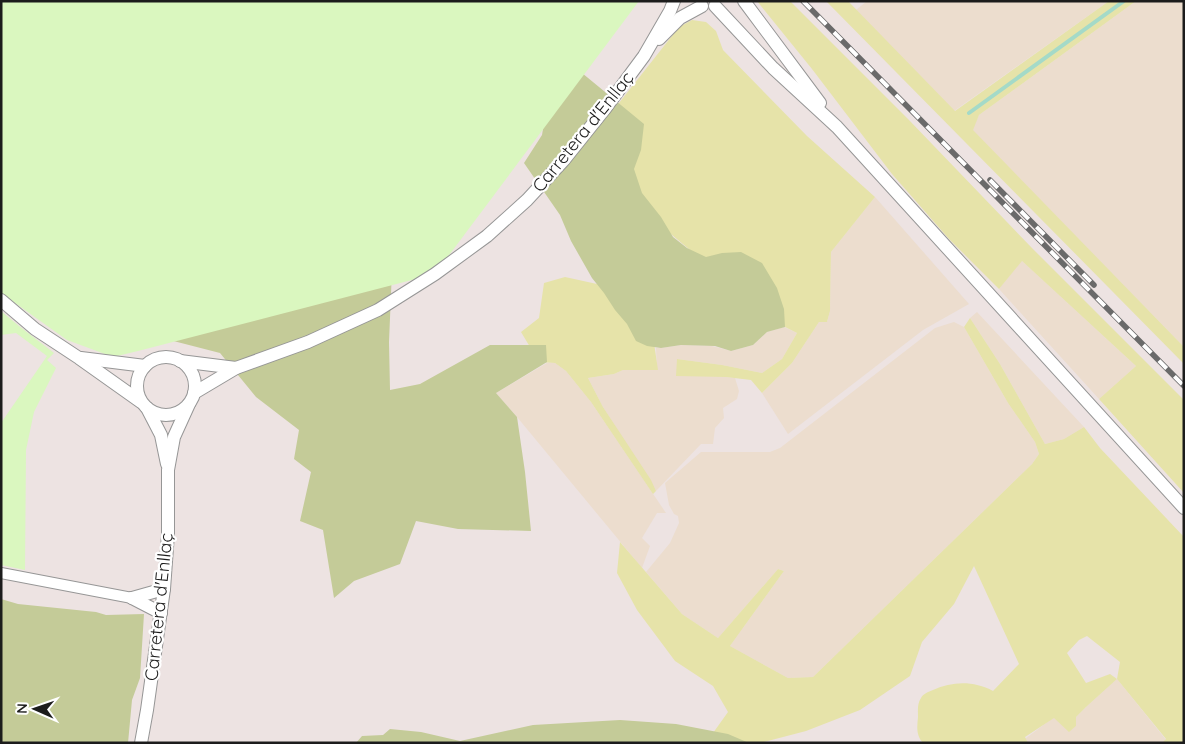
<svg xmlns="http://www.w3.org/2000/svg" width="1185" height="744" font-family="Quicksand,sans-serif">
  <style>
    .farmland { fill: #ecddce }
    .grass { fill: #e6e3a9; fill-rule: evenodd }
    .forest { fill: #c4cb98 }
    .park { fill: #daf7bf }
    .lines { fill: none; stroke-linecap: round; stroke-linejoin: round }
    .stream { stroke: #a4dac8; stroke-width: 4 }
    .minor-casing { stroke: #969696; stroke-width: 12 }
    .tertiary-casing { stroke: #969696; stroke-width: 14 }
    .minor { stroke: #fff; stroke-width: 10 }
    .tertiary { stroke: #fff; stroke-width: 12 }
    .rail-casing { stroke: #6a6a6a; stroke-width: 5.5 }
    .rail { stroke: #fff; stroke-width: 4; stroke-dasharray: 11; stroke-linecap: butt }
    .labels { text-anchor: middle; stroke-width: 4.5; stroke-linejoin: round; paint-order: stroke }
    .street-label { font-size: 18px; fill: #1c1c1c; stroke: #fff }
  </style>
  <rect width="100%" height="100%" fill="#ede3e2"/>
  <g class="farmland">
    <path d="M867,1H1109L954,111L856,10Z"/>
    <path d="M1136,1H1184V347L972,130L979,115Z"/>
    <path d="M875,197L969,304L923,330L788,434L762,393L792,363L819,322H827L830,311L831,252Z"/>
    <path d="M1021,260L1136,366L1099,399L999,289Z"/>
    <path d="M977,312L1084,427L1064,439L1045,444L1000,364L970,318Z"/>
    <path d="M954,322L964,327L1008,403L1035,442L1039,454L1032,464L813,677L788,678L730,646L784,571L778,569L718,638L682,614L646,572L670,543L679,523L678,516L674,514L669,505L665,483L701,452H770L780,448L935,328Z"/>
    <path d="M784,327L797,333L782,359L762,373L722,365L677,359L726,377L735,378L739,391L737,399L723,408L724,418L715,428L713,444H701L656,491L603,407L588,378L614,374L623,370H657L656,348H661L681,345L712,346L731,351L753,345L767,332Z"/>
    <path d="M547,363H555L566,371L591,402L666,513H657L642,538L650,546L642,568L517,417L496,393Z"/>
    <path d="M1117,679L1166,740L1162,743H1028L1025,739L1054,717L1069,731L1076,726V717L1086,707Z"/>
  </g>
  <g class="grass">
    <path d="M757,1H790L909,120L1031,247L1184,400V493L1099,399L1136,366L1022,261L999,289L949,239L892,174L812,69Z"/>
    <path d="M826,1H848L955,111L1109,1H1136L979,115L973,130L1184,347V364Z"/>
    <path d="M692,20L706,22L716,31L723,50L807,136L875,197L831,252L830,311L827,322H819L792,363L762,393L751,380L726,377L676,376L677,359L722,365L762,373L782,359L797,333L779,324L666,230L641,197L615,108L679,27Z"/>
    <path d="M565,277L597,284L604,287L654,343L658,370H623L614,374L588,378L603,407L651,480L656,491L653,494L591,402L566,371L555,363L539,362L521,332L539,318L544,283Z"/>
    <path d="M970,318L1000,364L1045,444L1064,439L1084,427L1100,448L1184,537V743H1162L1166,739L1117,679L1086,707L1076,717V726L1069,732L1054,718L1025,737L1028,743H923C916,735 917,727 918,717C918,711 917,704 921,698C923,694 928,692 933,690C953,681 974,681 993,691L1019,664L974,566L954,604L922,642L910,676L860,710L806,731L760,743H714L708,740L728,712L713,686L675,661L637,610L617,573L620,542L682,614L718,638L778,569L784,571L730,646L788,678L813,677L1032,464L1039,454L1035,442L1008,403L964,327ZM1087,636L1120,662L1117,679L1110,674L1086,683L1067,653L1079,640Z"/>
  </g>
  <g class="forest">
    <path d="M582,73L644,124L641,150L634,169L642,193L661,217L673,237L687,248L706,257L722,253L741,252L762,263L777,288L784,309L785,327L767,332L753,345L731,351L715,346L681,345L661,348L647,346L636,341L627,324L615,310L604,293L592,278L571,241L560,215L524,163L542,135L544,123Z"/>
    <path d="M392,270L389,342L390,390L420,384L490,345H546L547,362L496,393L517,417L525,472L531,531L458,529L416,521L400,564L354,581L334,598L323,530L300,521L311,472L294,459L299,430L256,397L220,353L154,336Z"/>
    <path d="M1,599L18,604L96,612L106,615L144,614L140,678L132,700L128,743H1Z"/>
    <path d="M620,720L676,724L728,734L749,743H356L362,736L383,735L390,729L421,732L460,741L533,725Z"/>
  </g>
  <g class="park">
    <path d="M1,1H639L435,274L138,351L113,357L67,340L1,293Z"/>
    <path d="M1,311L19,326L54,353L47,360L56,368L34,412L26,450L25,570L1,565V423L47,356L16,333L1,335Z"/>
  </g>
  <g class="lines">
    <path class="stream" d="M969,113L1124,1"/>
    <g class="minor-casing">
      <path id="minor" d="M1,573L132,598"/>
    </g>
    <g class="tertiary-casing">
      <g id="tertiary">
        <path d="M744,1L820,103"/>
        <path d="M715,6L773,68L837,127L1184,508"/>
        <path d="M659,39L680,18L702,6"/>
        <path d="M1,300L35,329L79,358L141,402"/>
        <circle cx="166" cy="386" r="29"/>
        <path d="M81,358L145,366"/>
        <path d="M180,361L236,368"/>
        <path d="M194,393L236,368L308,342L378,310L435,274L487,236L527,200L564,160L604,110L644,56L670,11L674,1"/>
        <path d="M147,408L161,435L167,464"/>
        <path d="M132,598L164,589"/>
        <path d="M132,598L161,613"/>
        <path d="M141,743L147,710L164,589L168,534V470L174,437L189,404"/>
      </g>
    </g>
    <use href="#minor" class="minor"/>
    <use href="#tertiary" class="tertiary"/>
    <g class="rail-casing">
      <g id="rail">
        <path d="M803,1L1184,386"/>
        <path d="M990,180L1094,285"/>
      </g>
    </g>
    <use href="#rail" class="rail"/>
  </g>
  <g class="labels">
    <g class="street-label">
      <text transform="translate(583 132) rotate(-51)" y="6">Carretera d'Enllaç</text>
      <text transform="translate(159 607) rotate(-84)" y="6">Carretera d'Enllaç</text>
    </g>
  </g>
  <rect width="1185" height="744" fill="none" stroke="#1c1c1c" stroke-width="5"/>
  <g transform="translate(35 709) rotate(272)" stroke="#ffffff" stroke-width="4" paint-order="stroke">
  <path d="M0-4L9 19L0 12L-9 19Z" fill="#1c1c1c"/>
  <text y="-8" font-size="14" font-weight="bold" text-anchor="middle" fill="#1c1c1c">N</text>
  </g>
</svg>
